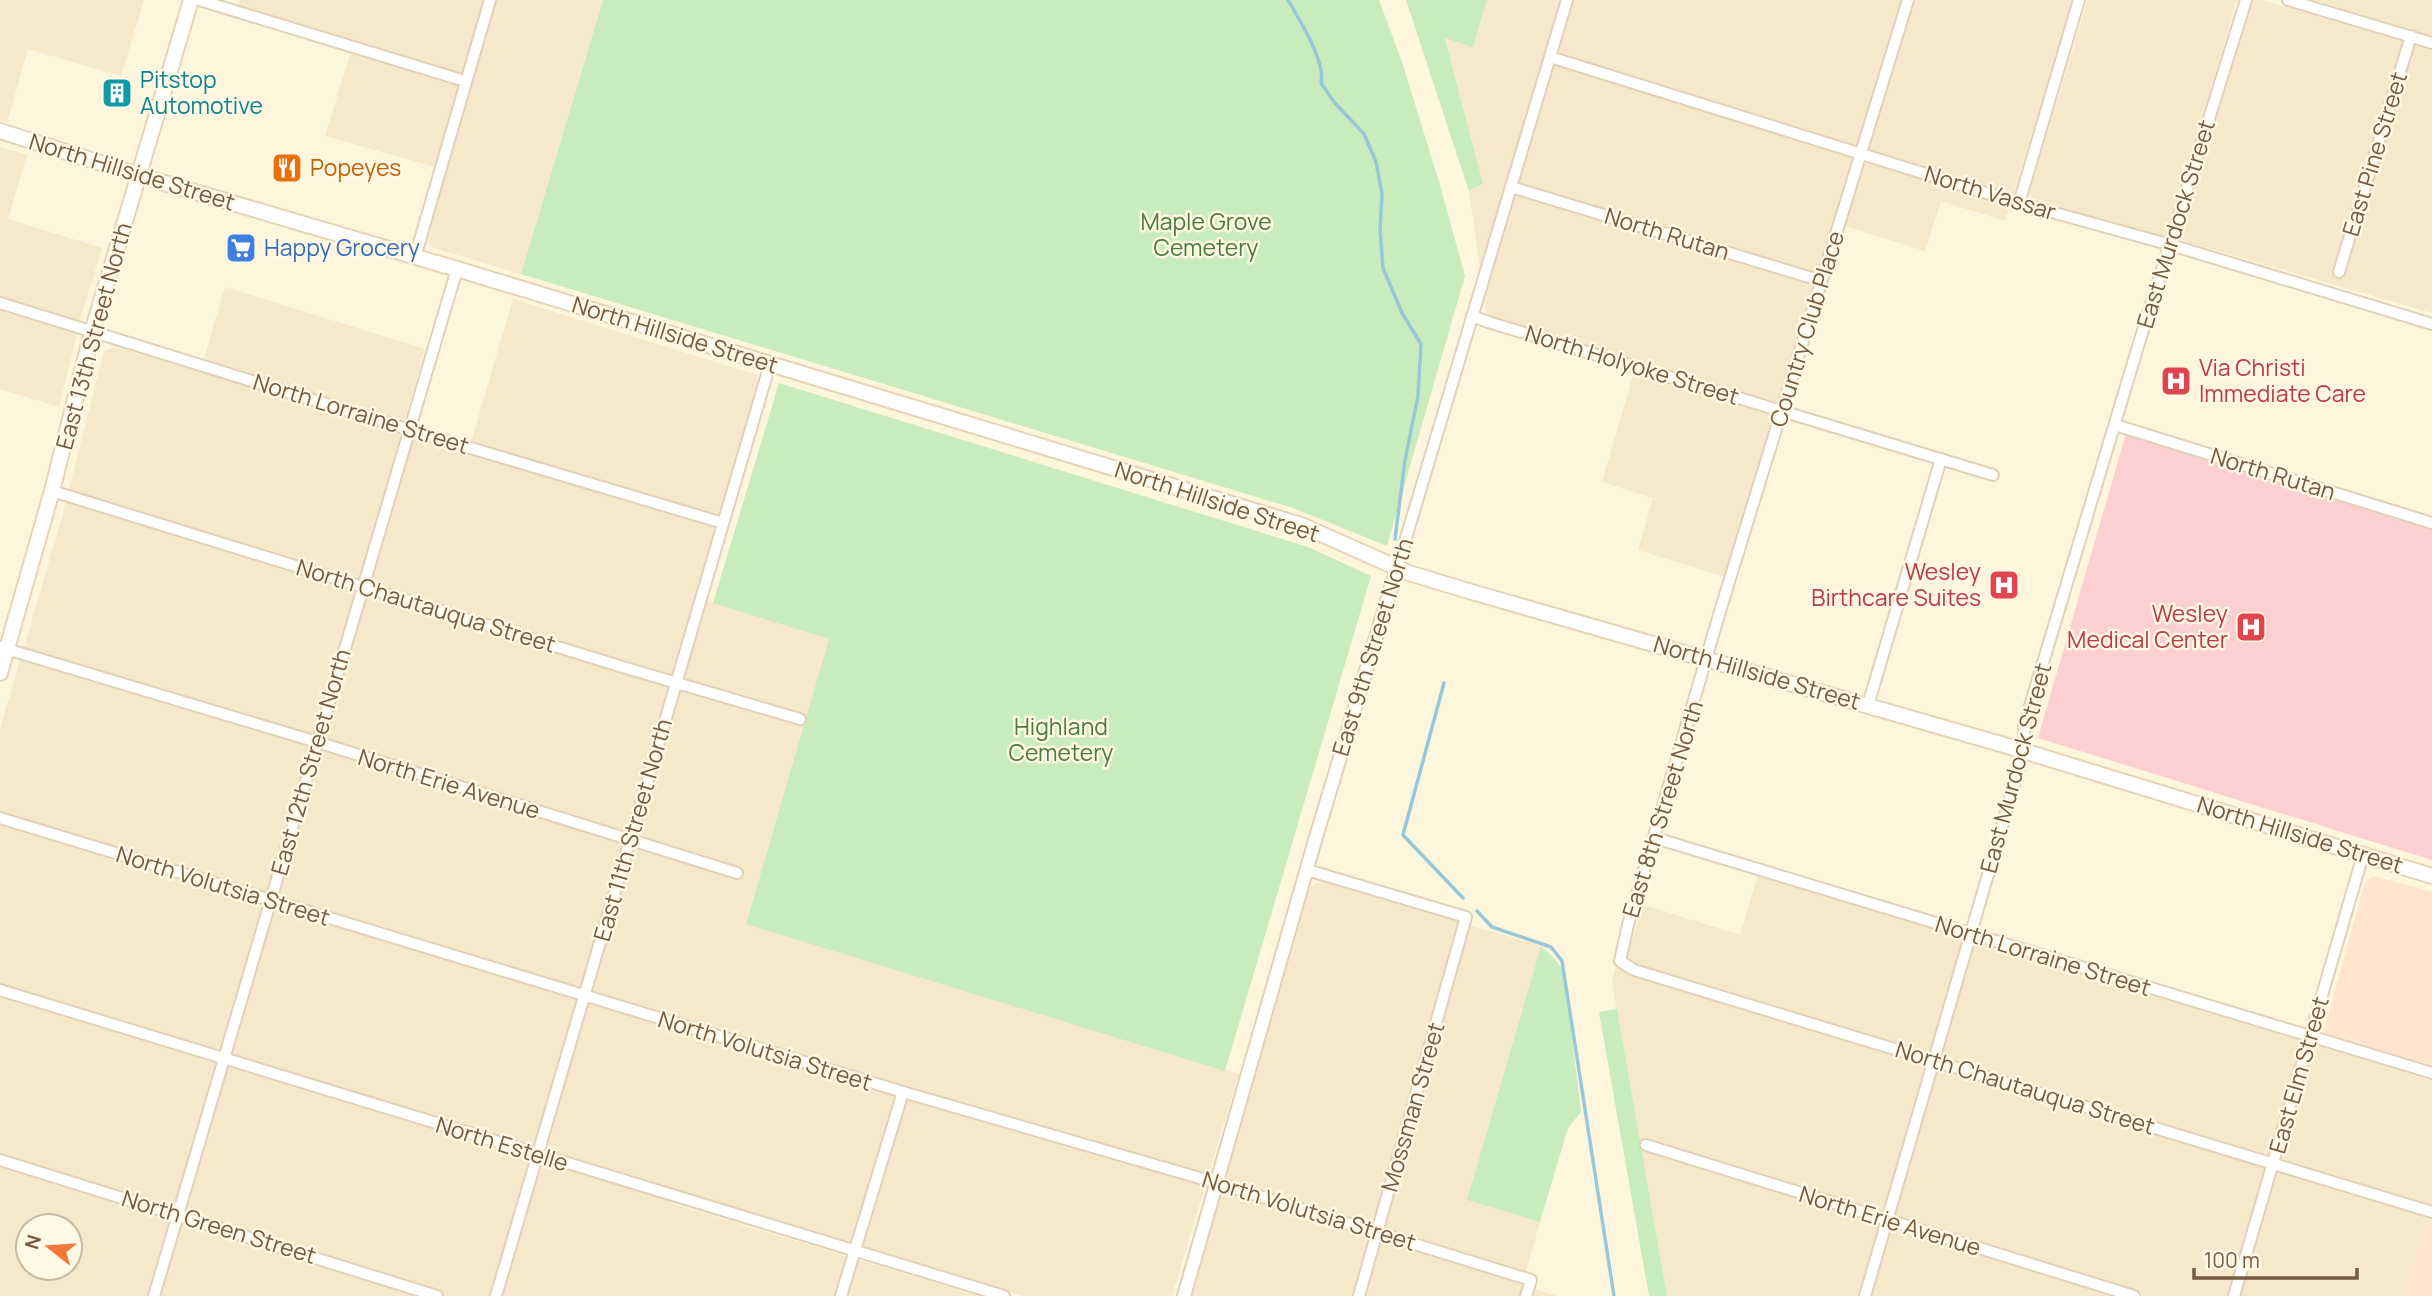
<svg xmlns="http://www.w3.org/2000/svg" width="2432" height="1296" font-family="Manrope,sans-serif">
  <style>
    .residential { fill: #f6e8cb; fill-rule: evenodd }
    .commercial { fill: #ffe4d0 }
    .medical { fill: #fcd0d0 }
    .green { fill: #c9ecbc }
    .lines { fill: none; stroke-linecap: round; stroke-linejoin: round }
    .stream { stroke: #97c8da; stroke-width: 3.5 }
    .minor-casing { stroke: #e2d1b9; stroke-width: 14 }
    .tertiary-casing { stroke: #e2d1b9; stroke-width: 16 }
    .secondary-casing { stroke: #e8d3b7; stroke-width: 18 }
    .minor { stroke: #fff; stroke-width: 10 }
    .tertiary { stroke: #fff; stroke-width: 12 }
    .secondary { stroke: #fff; stroke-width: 14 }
    .labels { text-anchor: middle; stroke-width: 5; stroke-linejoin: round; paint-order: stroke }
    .culture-label { font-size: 23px; fill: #0d838f; stroke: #fff8e5; text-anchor: start }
    .street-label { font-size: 23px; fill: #755b44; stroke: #fff8e5 }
    .food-label { font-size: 23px; fill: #c56008; stroke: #fff8e5; text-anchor: start }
    .park-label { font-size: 23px; fill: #477c3b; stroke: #fff8e5 }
    .shop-label { font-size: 23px; fill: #366cbe; stroke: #fff8e5; text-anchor: start }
    .health-label { font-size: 23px; fill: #be3a42; stroke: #fff8e5; text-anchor: end }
  </style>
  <rect width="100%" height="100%" fill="#fef5dd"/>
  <g class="residential">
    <path d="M0,0H144L121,76L28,49L7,122L0,120Z"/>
    <path d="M240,0H603L521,274L434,248L428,242L427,233L446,170L325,136L354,42L238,5Z"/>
    <path d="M1487,0H2073L2005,221L1941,201L1925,251L1835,223L1725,577L1638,550L1653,498L1602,482L1637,362L1487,317L1469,191L1483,184L1445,37L1473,47Z"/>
    <path d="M2088,0H2237L2169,230L2164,236L2159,237L2032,198L2029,193Z"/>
    <path d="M2262,0L2432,51V313L2187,242L2183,236L2182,230L2249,7L2253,1Z"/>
    <path d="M2316,0H2432V37L2315,0Z"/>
    <path d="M0,147L27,155L8,219L102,248L82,313L59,407L0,389Z"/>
    <path d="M225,287L425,349L400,435L467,456L513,299L757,375V387L695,597L830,638L746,923L1242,1075L1241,1079L1237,1080L1172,1296H1022L674,1191L670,1203L978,1296H0V729L62,517L104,351L115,347L200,372ZM28,1226H70V1268H28Z"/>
    <path d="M1758,875L2432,1081V1222L2428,1221L2405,1293L2415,1296H1667L1612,983L1615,969L1627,955L1644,905L1740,935Z"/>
    <path d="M1323,882L1541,946L1467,1200L1540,1222L1522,1285L1557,1296H1191L1309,891L1314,884Z"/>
  </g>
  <g class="commercial">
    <path d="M2373,876L2432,892V1066L2327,1034L2324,1031L2365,882Z"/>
    <path d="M2428,1221L2432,1222V1296H2415L2404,1293Z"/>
  </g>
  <path class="medical" d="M2129,423L2432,516V860L2038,738Z"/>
  <g class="green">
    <path d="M603,0H1379L1402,62L1440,185L1465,276L1387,546L1293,508L521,274Z"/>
    <path d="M1406,0H1487L1473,47L1445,38L1483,184L1469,191Z"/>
    <path d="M779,383L1308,547L1371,576L1225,1071L746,924L829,639L713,603Z"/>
    <path d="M1541,946L1555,959L1564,972L1581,1112L1568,1128L1540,1222L1467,1200Z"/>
    <path d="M1617,1009L1667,1296H1649L1599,1012Z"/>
  </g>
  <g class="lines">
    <g class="stream">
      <path d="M1288,0C1299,19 1326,62 1321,83L1334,102L1364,134L1376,162L1382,194L1380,230L1383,268L1402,313L1421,344L1418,396L1405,460L1395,539"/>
      <path d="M1444,683L1403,835L1463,898"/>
      <path d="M1477,911L1492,927L1551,947L1562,961L1614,1296"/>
    </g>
    <g class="minor-casing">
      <g id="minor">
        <path d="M199,0L465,81"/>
        <path d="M1908,0L1721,608L1628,925L1620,961L1634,970L2432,1212"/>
        <path d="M2288,0L2432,43"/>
        <path d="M1550,57L2019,203L2171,245L2432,324"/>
        <path d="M1511,187L1822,281"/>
        <path d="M2019,203L2079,0"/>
        <path d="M415,257L490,0"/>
        <path d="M2339,272L2411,36"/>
        <path d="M0,303L410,430L723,523"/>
        <path d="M1472,316L1488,322L1993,475"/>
        <path d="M2115,425L2432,523"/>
        <path d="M52,491L626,668L800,719"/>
        <path d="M1397,568L1567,0"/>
        <path d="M0,647L317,742L737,873"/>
        <path d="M1868,705L1941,459"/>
        <path d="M0,818L903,1092L1217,1183L1531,1280L1526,1296"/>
        <path d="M1655,838L2432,1073"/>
        <path d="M1307,870L1466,917L1359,1296"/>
        <path d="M0,990L1004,1296"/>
        <path d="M1646,1145L2134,1296"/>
        <path d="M0,1160L437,1296"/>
        <path d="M154,1296L457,269"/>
        <path d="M496,1296L770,364"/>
        <path d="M841,1296L903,1092"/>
        <path d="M1865,1296L2024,751V726L2139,343L2246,0"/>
        <path d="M2234,1296L2363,855"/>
      </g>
    </g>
    <g class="tertiary-casing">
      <path id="tertiary" d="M1184,1296L1316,837L1397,568"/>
    </g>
    <g class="secondary-casing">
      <g id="secondary">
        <path d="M0,131L154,180L457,269L1301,525L1409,573L1465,590L2004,745L2432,876"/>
        <path d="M0,673L52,491L92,332L191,0"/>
      </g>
    </g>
    <use href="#minor" class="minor"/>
    <use href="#tertiary" class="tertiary"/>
    <use href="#secondary" class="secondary"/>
  </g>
  <defs>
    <g id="building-square" transform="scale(1.575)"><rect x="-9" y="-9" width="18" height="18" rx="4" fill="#0f9aa8" stroke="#fff8e5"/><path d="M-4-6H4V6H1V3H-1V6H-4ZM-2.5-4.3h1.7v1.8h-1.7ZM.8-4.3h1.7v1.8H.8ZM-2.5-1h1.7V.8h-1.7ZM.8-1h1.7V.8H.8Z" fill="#fff"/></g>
    <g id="restaurant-square" transform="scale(1.575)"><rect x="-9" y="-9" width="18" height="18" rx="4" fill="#e8710a" stroke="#fff8e5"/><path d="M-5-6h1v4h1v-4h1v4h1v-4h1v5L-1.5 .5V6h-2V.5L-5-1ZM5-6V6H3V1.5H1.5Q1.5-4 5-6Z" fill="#fff"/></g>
    <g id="supermarket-square" transform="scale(1.575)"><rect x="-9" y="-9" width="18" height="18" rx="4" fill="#3f7fe0" stroke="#fff8e5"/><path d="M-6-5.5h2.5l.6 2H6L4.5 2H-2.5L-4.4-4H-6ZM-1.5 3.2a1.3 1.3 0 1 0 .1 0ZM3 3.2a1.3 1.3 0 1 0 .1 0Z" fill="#fff"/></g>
    <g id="hospital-square" transform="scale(1.575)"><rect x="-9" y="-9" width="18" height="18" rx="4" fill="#e0444e" stroke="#fff8e5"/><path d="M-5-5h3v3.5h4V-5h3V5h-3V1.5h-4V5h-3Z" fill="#fff"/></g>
  </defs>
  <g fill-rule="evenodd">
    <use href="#building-square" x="117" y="93"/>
    <use href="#restaurant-square" x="287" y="168"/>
    <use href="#supermarket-square" x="241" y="248"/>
    <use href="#hospital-square" x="2176" y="381"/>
    <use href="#hospital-square" x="2004" y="585"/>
    <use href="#hospital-square" x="2251" y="627"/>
  </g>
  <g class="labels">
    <g class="culture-label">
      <text x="140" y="88">Pitstop<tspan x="140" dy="26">Automotive</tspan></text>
    </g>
    <g class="street-label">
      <text transform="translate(2375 154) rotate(-73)" y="8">East Pine Street</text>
      <text transform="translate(132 172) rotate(17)" y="8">North Hillside Street</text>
      <text transform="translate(1990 193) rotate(17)" y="8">North Vassar</text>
      <text transform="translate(2176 224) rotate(-73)" y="8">East Murdock Street</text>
      <text transform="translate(1667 234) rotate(17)" y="8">North Rutan</text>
      <text transform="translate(1807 329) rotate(-73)" y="8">Country Club Place</text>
      <text transform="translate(675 335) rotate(17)" y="8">North Hillside Street</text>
      <text transform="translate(94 336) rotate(-75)" y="8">East 13th Street North</text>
      <text transform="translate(1632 365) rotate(17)" y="8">North Holyoke Street</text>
      <text transform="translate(361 414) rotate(17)" y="8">North Lorraine Street</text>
      <text transform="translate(2273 474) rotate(17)" y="8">North Rutan</text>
      <text transform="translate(1217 502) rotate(18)" y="8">North Hillside Street</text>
      <text transform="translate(426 606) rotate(17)" y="8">North Chautauqua Street</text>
      <text transform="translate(1373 647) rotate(-73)" y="8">East 9th Street North</text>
      <text transform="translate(1757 673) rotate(16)" y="8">North Hillside Street</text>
      <text transform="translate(311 762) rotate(-74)" y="8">East 12th Street North</text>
      <text transform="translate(2016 768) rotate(-75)" y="8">East Murdock Street</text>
      <text transform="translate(449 784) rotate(17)" y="8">North Erie Avenue</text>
      <text transform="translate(1663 809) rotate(-73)" y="8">East 8th Street North</text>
      <text transform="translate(633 830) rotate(-74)" y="8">East 11th Street North</text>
      <text transform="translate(2300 835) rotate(17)" y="8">North Hillside Street</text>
      <text transform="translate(223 886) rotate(17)" y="8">North Volutsia Street</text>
      <text transform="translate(2043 956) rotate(17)" y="8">North Lorraine Street</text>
      <text transform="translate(765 1051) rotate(17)" y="8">North Volutsia Street</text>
      <text transform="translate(2299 1075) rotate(-74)" y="8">East Elm Street</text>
      <text transform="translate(2025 1088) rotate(17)" y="8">North Chautauqua Street</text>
      <text transform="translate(1413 1107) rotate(-74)" y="8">Mossman Street</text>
      <text transform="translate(502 1144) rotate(17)" y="8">North Estelle</text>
      <text transform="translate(1309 1211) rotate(17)" y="8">North Volutsia Street</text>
      <text transform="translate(1890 1221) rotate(17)" y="8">North Erie Avenue</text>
      <text transform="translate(219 1227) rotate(17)" y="8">North Green Street</text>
    </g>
    <g class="food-label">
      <text x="310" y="176">Popeyes</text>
    </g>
    <g class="park-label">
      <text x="1206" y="230">Maple Grove<tspan x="1206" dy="26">Cemetery</tspan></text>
      <text x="1061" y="735">Highland<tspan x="1061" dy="26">Cemetery</tspan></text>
    </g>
    <g class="shop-label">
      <text x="264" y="256">Happy Grocery</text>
    </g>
    <g class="health-label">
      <text x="2199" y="376" text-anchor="start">Via Christi<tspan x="2199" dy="26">Immediate Care</tspan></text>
      <text x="1981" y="580">Wesley<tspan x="1981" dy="26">Birthcare Suites</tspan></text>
      <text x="2228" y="622">Wesley<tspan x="2228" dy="26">Medical Center</tspan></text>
    </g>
  </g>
  <g transform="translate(49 1247) rotate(287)"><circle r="33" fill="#fff8e5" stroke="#c8b9a5" stroke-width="2"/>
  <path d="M0-5L12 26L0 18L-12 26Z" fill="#f27838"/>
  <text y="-10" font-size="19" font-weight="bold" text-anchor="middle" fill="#755b44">N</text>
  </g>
  <path d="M2194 1268v10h163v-10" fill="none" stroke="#755b44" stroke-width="3.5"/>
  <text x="2204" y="1268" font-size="21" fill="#755b44" stroke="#fff8e5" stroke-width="5" paint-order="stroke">100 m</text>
</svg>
